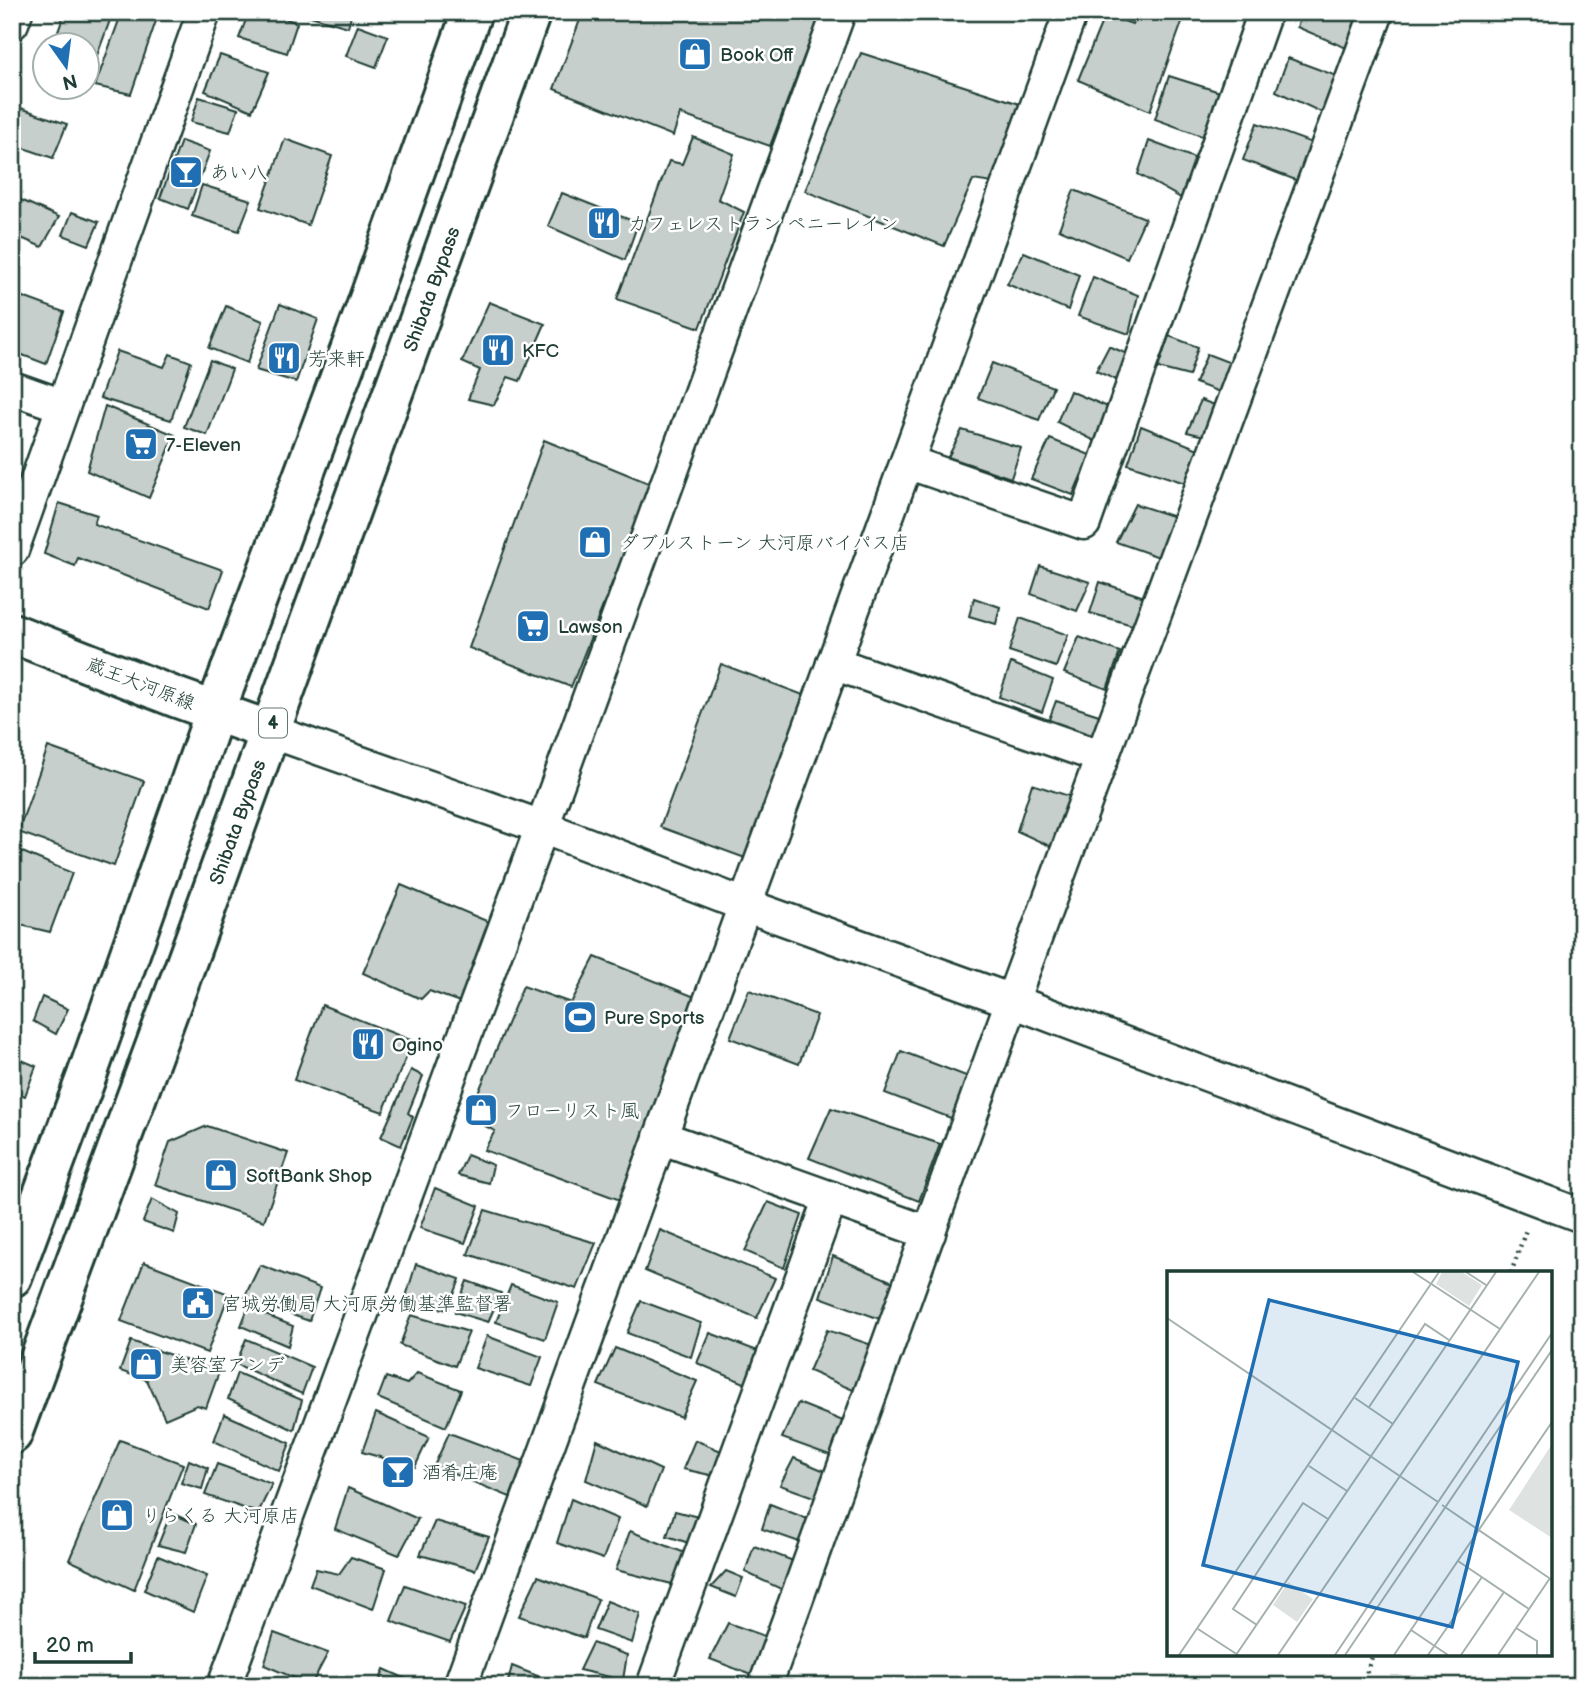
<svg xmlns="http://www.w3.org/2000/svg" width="1594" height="1698" font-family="'Balsamiq Sans','Klee One',sans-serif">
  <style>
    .building { fill: #c7cfcc; stroke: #1f3d34; stroke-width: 2 }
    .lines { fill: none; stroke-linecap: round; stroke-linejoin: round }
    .minor-casing { stroke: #1f3d34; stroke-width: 37 }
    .major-casing { stroke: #1f3d34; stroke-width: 44 }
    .highway-casing { stroke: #1f3d34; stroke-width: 44 }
    .path { stroke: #1f3d34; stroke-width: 4.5; stroke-dasharray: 2 5; stroke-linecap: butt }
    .minor { stroke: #fff; stroke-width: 32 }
    .major { stroke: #fff; stroke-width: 38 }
    .highway { stroke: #fff; stroke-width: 38 }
    .labels { text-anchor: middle; stroke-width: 5; stroke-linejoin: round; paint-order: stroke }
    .shield { fill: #fff; stroke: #627771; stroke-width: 2 }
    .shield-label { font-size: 18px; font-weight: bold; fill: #1f3d34 }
    .poi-label { font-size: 19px; fill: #1f3d34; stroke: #fff; text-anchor: start }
    .street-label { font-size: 19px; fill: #1f3d34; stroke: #fff }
    .inset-road { fill: none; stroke: #a5b1ae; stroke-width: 2 }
    .view { fill: #1f6fb2; fill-opacity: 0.15; stroke: #1f6fb2; stroke-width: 3.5 }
    .inset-edge { fill: none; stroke: #1f3d34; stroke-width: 3.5 }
  </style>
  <rect width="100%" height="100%" fill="#fff"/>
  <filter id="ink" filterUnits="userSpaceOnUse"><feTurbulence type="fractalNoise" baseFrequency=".0143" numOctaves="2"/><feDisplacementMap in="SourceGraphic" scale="14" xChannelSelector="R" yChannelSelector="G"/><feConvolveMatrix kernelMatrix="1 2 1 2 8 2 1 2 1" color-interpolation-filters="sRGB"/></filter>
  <g filter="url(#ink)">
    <g class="building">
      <path d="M65,12H113L88,80V46H53Z"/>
      <path d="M122,12H159L131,94L95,86Z"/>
      <path d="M249,12H269L297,23L287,53L239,38Z"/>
      <path d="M308,12H352L348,27L307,15Z"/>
      <path d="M583,12H821L770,146L680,114L673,136L554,89Z"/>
      <path d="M1138,12H1181L1185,14L1150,111L1078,80L1105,14L1132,24Z"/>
      <path d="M1303,12H1358L1365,15L1351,50L1297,27Z"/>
      <path d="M358,25L388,36L376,67L346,56Z"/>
      <path d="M861,53L1023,105L999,184L973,180L944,246L805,191Z"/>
      <path d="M220,55L269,72L252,111L205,91Z"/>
      <path d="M1288,58L1345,79L1329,116L1276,91Z"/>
      <path d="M1169,76L1226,94L1210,139L1155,119Z"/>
      <path d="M199,97L238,109L230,132L191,122Z"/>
      <path d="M12,105L67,124L53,158L12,144Z"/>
      <path d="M1257,123L1315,144L1301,182L1243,160Z"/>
      <path d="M693,137L734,154L718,199L744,212L700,328L617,299L669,161L682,164Z"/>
      <path d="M285,139L332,156L308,225L260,208Z"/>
      <path d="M181,141L210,151L188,209L160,198Z"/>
      <path d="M1149,141L1197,159L1181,198L1138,174Z"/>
      <path d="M202,185L251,200L239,231L192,216Z"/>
      <path d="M1074,190L1145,218L1127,258L1059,229Z"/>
      <path d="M562,193L638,223L625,260L548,226Z"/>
      <path d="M12,196L59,217L42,247L12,234Z"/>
      <path d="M72,212L99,222L89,245L63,235Z"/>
      <path d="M1024,252L1079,275L1068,310L1007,284Z"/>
      <path d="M1093,277L1138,295L1129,334L1078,316Z"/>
      <path d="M12,293L64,312L46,364L12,351Z"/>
      <path d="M489,302L545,324L520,381L508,377L494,405L468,399L480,370L462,362Z"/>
      <path d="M280,304L318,319L296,382L256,370Z"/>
      <path d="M226,306L263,321L247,363L209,348Z"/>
      <path d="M1169,336L1198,347L1189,376L1158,368Z"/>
      <path d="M1109,346L1134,357L1121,382L1096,371Z"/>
      <path d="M117,351L164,367L170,354L191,362L171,420L100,398Z"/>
      <path d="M1207,354L1236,365L1225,394L1195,383Z"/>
      <path d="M210,360L232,369L207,435L184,427Z"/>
      <path d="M992,363L1053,387L1039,420L978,398Z"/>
      <path d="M1070,391L1115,410L1099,443L1057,422Z"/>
      <path d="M1201,400L1223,408L1213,438L1187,432Z"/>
      <path d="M105,406L175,435L149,498L87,471Z"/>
      <path d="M1141,426L1201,450L1185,483L1128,464Z"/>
      <path d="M962,430L1021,448L1011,478L948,457Z"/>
      <path d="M1050,439L1090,455L1073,495L1031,479Z"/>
      <path d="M544,440L651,484L571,687L469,648Z"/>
      <path d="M59,503L97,515L94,524L223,570L209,608L78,558L75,566L44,554Z"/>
      <path d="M1135,504L1175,517L1159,557L1116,542Z"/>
      <path d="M1040,566L1090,582L1077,611L1031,594Z"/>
      <path d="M1100,582L1144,597L1136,626L1090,613Z"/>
      <path d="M974,598L1000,607L996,624L969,616Z"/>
      <path d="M1020,618L1068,635L1056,667L1009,651Z"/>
      <path d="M1079,637L1120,652L1107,689L1064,673Z"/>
      <path d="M1011,663L1053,680L1042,712L999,697Z"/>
      <path d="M721,664L806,696L745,858L660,827Z"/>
      <path d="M1056,701L1102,716L1094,744L1045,730Z"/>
      <path d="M48,747L144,781L114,866L18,832Z"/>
      <path d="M1032,784L1078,799L1058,850L1017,831Z"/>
      <path d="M20,851L72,873L50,932L12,923V876Z"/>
      <path d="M401,885L496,925L460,1002L429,991L421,999L363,973Z"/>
      <path d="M595,957L700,999L623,1201L484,1150L495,1131L468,1117L523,986L571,1003Z"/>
      <path d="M749,990L817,1015L799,1064L730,1038Z"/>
      <path d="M42,997L68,1009L56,1034L33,1021Z"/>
      <path d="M322,1005L413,1041L383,1112L294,1080Z"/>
      <path d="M901,1051L974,1079L956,1120L885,1093Z"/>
      <path d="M12,1056L36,1066L25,1096L12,1091Z"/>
      <path d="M411,1070L423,1076L408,1113L413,1117L401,1146L381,1137Z"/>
      <path d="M831,1108L940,1144L919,1201L809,1158Z"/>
      <path d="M207,1126L288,1153L264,1221L155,1185L170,1142Z"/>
      <path d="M467,1155L493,1165L489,1183L458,1175Z"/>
      <path d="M435,1188L479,1206L465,1243L420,1228Z"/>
      <path d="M152,1199L179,1214L174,1233L143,1222Z"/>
      <path d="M768,1202L802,1215L784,1268L745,1251Z"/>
      <path d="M485,1210L596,1243L577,1289L468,1254Z"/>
      <path d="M660,1230L775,1278L757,1318L645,1271Z"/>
      <path d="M833,1256L898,1284L885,1321L820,1297Z"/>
      <path d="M144,1262L229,1294L207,1353L121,1321Z"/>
      <path d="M416,1264L460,1279L448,1310L405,1300Z"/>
      <path d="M260,1265L320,1288L309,1321L244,1298Z"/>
      <path d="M467,1281L501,1293L488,1322L455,1312Z"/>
      <path d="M511,1285L558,1302L545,1339L496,1322Z"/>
      <path d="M641,1301L701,1323L691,1357L627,1333Z"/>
      <path d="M248,1308L293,1326L288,1346L241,1326Z"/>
      <path d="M411,1315L469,1332L455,1366L400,1345Z"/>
      <path d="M827,1330L878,1347L860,1393L809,1371Z"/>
      <path d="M710,1333L763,1353L749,1385L697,1363Z"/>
      <path d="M487,1336L542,1357L531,1386L475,1368Z"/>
      <path d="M246,1339L312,1367L302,1394L236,1364Z"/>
      <path d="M131,1341L219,1372L206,1408L197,1405L165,1419L147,1380L120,1371Z"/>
      <path d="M615,1348L697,1381L681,1417L598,1385Z"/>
      <path d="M237,1373L302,1400L294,1430L228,1399Z"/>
      <path d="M417,1373L461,1390L446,1427L378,1398L386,1377L407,1384Z"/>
      <path d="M798,1403L848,1423L835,1457L782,1438Z"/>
      <path d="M376,1413L429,1437L415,1467L362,1452Z"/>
      <path d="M224,1414L290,1443L279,1471L214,1441Z"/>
      <path d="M449,1433L524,1461L510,1497L434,1466Z"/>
      <path d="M120,1440L183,1464L134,1590L69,1560Z"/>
      <path d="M597,1440L661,1470L647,1506L586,1480Z"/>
      <path d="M695,1440L726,1453L719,1477L683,1469Z"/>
      <path d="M794,1458L832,1474L822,1500L780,1485Z"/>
      <path d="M189,1460L208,1468L202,1489L181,1483Z"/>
      <path d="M217,1464L272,1484L258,1513L205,1495Z"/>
      <path d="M348,1488L418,1519L399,1555L335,1529Z"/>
      <path d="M571,1499L618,1519L603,1559L557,1543Z"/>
      <path d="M770,1504L813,1521L805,1544L762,1529Z"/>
      <path d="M675,1511L702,1518L695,1545L667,1536Z"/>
      <path d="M171,1513L196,1524L186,1552L158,1545Z"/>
      <path d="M435,1521L489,1537L475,1570L420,1555Z"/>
      <path d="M630,1531L685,1553L672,1584L616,1570Z"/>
      <path d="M754,1546L796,1562L783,1590L745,1572Z"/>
      <path d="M158,1556L207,1576L193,1612L144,1590Z"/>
      <path d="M351,1557L386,1569L373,1609L310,1585L316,1569L339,1574Z"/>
      <path d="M726,1571L743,1578L736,1597L711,1587Z"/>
      <path d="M538,1576L598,1599L584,1638L519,1616Z"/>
      <path d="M405,1585L466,1606L450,1642L391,1621Z"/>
      <path d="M607,1601L640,1614L632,1643L595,1630Z"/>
      <path d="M728,1623L773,1639L757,1677L710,1659Z"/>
      <path d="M274,1633L328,1653L311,1685L264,1665Z"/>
      <path d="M592,1643L627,1655L623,1680L579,1670Z"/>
      <path d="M512,1666L563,1686H507Z"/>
      <path d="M384,1669L422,1686H378Z"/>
    </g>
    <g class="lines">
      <g class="minor-casing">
        <g id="minor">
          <path d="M12,23L16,12"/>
          <path d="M12,388L63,406"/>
          <path d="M907,462L1084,523L1265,12"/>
          <path d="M12,550L204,12"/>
          <path d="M833,663L1102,757"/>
          <path d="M270,731L542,827L745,905L1012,1001L1582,1216"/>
          <path d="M660,1137L929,1233"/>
          <path d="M224,1686L542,827L839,12"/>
          <path d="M460,1686L1071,12"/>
          <path d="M653,1686L831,1198"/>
          <path d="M765,1686L1012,1001L1377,12"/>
        </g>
      </g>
      <g class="major-casing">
        <path id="major" d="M12,633L175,697L270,731"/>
      </g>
      <g class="highway-casing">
        <g id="highway">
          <path d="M12,1277L86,1078L215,712L363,316L472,12"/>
          <path d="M12,1434L185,966L531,12"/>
        </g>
      </g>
      <g class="path">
        <path d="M1511,1273L1527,1227"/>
        <path d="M1362,1686L1373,1654"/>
      </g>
      <use href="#minor" class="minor"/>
      <use href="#major" class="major"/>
      <use href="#highway" class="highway"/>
    </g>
  </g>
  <defs>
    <g id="shop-square" transform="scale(1.75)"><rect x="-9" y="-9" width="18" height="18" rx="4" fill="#1f6fb2" stroke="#fff"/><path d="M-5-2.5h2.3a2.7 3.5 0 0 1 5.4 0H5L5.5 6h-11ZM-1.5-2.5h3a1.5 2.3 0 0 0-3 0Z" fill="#fff"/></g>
    <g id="bar-square" transform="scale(1.75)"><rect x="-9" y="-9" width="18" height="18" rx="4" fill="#1f6fb2" stroke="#fff"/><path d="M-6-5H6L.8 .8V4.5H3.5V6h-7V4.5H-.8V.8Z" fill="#fff"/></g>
    <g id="restaurant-square" transform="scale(1.75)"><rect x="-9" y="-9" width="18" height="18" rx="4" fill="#1f6fb2" stroke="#fff"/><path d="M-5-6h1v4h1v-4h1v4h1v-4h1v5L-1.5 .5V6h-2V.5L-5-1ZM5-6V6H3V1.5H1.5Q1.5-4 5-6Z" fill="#fff"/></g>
    <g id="supermarket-square" transform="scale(1.75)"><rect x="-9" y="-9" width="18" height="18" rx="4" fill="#1f6fb2" stroke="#fff"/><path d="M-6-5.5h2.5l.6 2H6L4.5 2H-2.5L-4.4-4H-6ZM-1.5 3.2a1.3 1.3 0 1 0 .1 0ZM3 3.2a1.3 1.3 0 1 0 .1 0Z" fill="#fff"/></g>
    <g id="stadium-square" transform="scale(1.75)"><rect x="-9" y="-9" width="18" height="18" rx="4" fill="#1f6fb2" stroke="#fff"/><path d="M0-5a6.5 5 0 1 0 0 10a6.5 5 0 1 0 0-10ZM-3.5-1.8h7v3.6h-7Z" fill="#fff"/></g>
    <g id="civic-square" transform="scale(1.75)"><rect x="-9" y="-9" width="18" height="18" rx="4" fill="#1f6fb2" stroke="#fff"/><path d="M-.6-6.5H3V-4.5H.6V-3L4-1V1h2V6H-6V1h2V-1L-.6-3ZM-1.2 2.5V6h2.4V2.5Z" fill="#fff"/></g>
  </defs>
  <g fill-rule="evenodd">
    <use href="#shop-square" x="695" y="54"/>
    <use href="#bar-square" x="186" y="172"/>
    <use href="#restaurant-square" x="604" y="223"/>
    <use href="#restaurant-square" x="498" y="350"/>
    <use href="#restaurant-square" x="284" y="358"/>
    <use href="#supermarket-square" x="141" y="444"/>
    <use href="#shop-square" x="595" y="542"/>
    <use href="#supermarket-square" x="533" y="626"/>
    <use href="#stadium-square" x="580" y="1017"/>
    <use href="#restaurant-square" x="368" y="1044"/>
    <use href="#shop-square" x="481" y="1110"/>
    <use href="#shop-square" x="221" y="1175"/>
    <use href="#civic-square" x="198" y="1303"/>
    <use href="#shop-square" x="146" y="1364"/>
    <use href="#bar-square" x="398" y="1472"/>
    <use href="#shop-square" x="117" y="1515"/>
  </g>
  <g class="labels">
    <rect class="shield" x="259" y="708.5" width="28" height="29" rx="5"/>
    <g class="shield-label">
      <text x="273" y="729">4</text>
    </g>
    <g class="poi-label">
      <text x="720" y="61">Book Off</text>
      <text x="210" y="179">あい八</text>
      <text x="628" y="230">カフェレストラン ペニーレイン</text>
      <text x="522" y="357">KFC</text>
      <text x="308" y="365">芳来軒</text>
      <text x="166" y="451">7-Eleven</text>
      <text x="620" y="549">ダブルストーン 大河原バイパス店</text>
      <text x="558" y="633">Lawson</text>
      <text x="604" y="1024">Pure Sports</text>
      <text x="392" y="1051">Ogino</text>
      <text x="505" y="1117">フローリスト風</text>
      <text x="246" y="1182">SoftBank Shop</text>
      <text x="222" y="1310">宮城労働局 大河原労働基準監督署</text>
      <text x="170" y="1371">美容室アンデ</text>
      <text x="422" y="1479">酒肴庄庵</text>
      <text x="142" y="1522">りらくる 大河原店</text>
    </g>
    <g class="street-label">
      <text transform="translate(431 289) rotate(-70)" y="7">Shibata Bypass</text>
      <text transform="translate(141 683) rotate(21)" y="7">蔵王大河原線</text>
      <text transform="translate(237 822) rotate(-70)" y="7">Shibata Bypass</text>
    </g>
  </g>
  <g transform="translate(1167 1271)">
    <rect width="385" height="385" fill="#fff"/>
    <path d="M275,1H295L315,14L302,35L269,13ZM385,173V267L342,239ZM121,311L146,328L130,351L106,334Z" fill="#dee3e2"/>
    <path class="inset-road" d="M246,1L333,58M299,1L319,14M0,47L271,231M188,127L226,153M202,136L258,53L282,69M142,195L180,220M275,234L385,309M291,290L362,338M90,354L66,338L136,232L161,248M349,357L370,370V384M31,358L71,384M244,359L281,384M12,384L272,1M69,384L329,1M111,384L372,1M168,384L385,62M178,384L385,79M227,384L385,151M261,384L315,306M294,384L337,321M331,384L383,307"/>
    <path class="view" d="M102,29L351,91L285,356L36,294Z"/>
    <rect width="385" height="385" class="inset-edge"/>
  </g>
  <rect width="1594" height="1698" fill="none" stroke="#fff" stroke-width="42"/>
  <rect x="21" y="21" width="1552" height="1656" fill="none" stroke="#1f3d34" stroke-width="2.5" filter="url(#ink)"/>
  <g transform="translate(66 66) rotate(166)"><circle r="33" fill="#ffffff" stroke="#a5b1ae" stroke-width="2"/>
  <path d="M0-5L12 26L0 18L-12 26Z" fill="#1f6fb2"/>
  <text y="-10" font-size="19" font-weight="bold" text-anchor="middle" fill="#1f3d34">N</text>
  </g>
  <path d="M35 1652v10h96v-10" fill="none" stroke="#1f3d34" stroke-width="3.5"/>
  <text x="46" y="1652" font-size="21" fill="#1f3d34" stroke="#ffffff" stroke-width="5" paint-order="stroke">20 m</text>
</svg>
